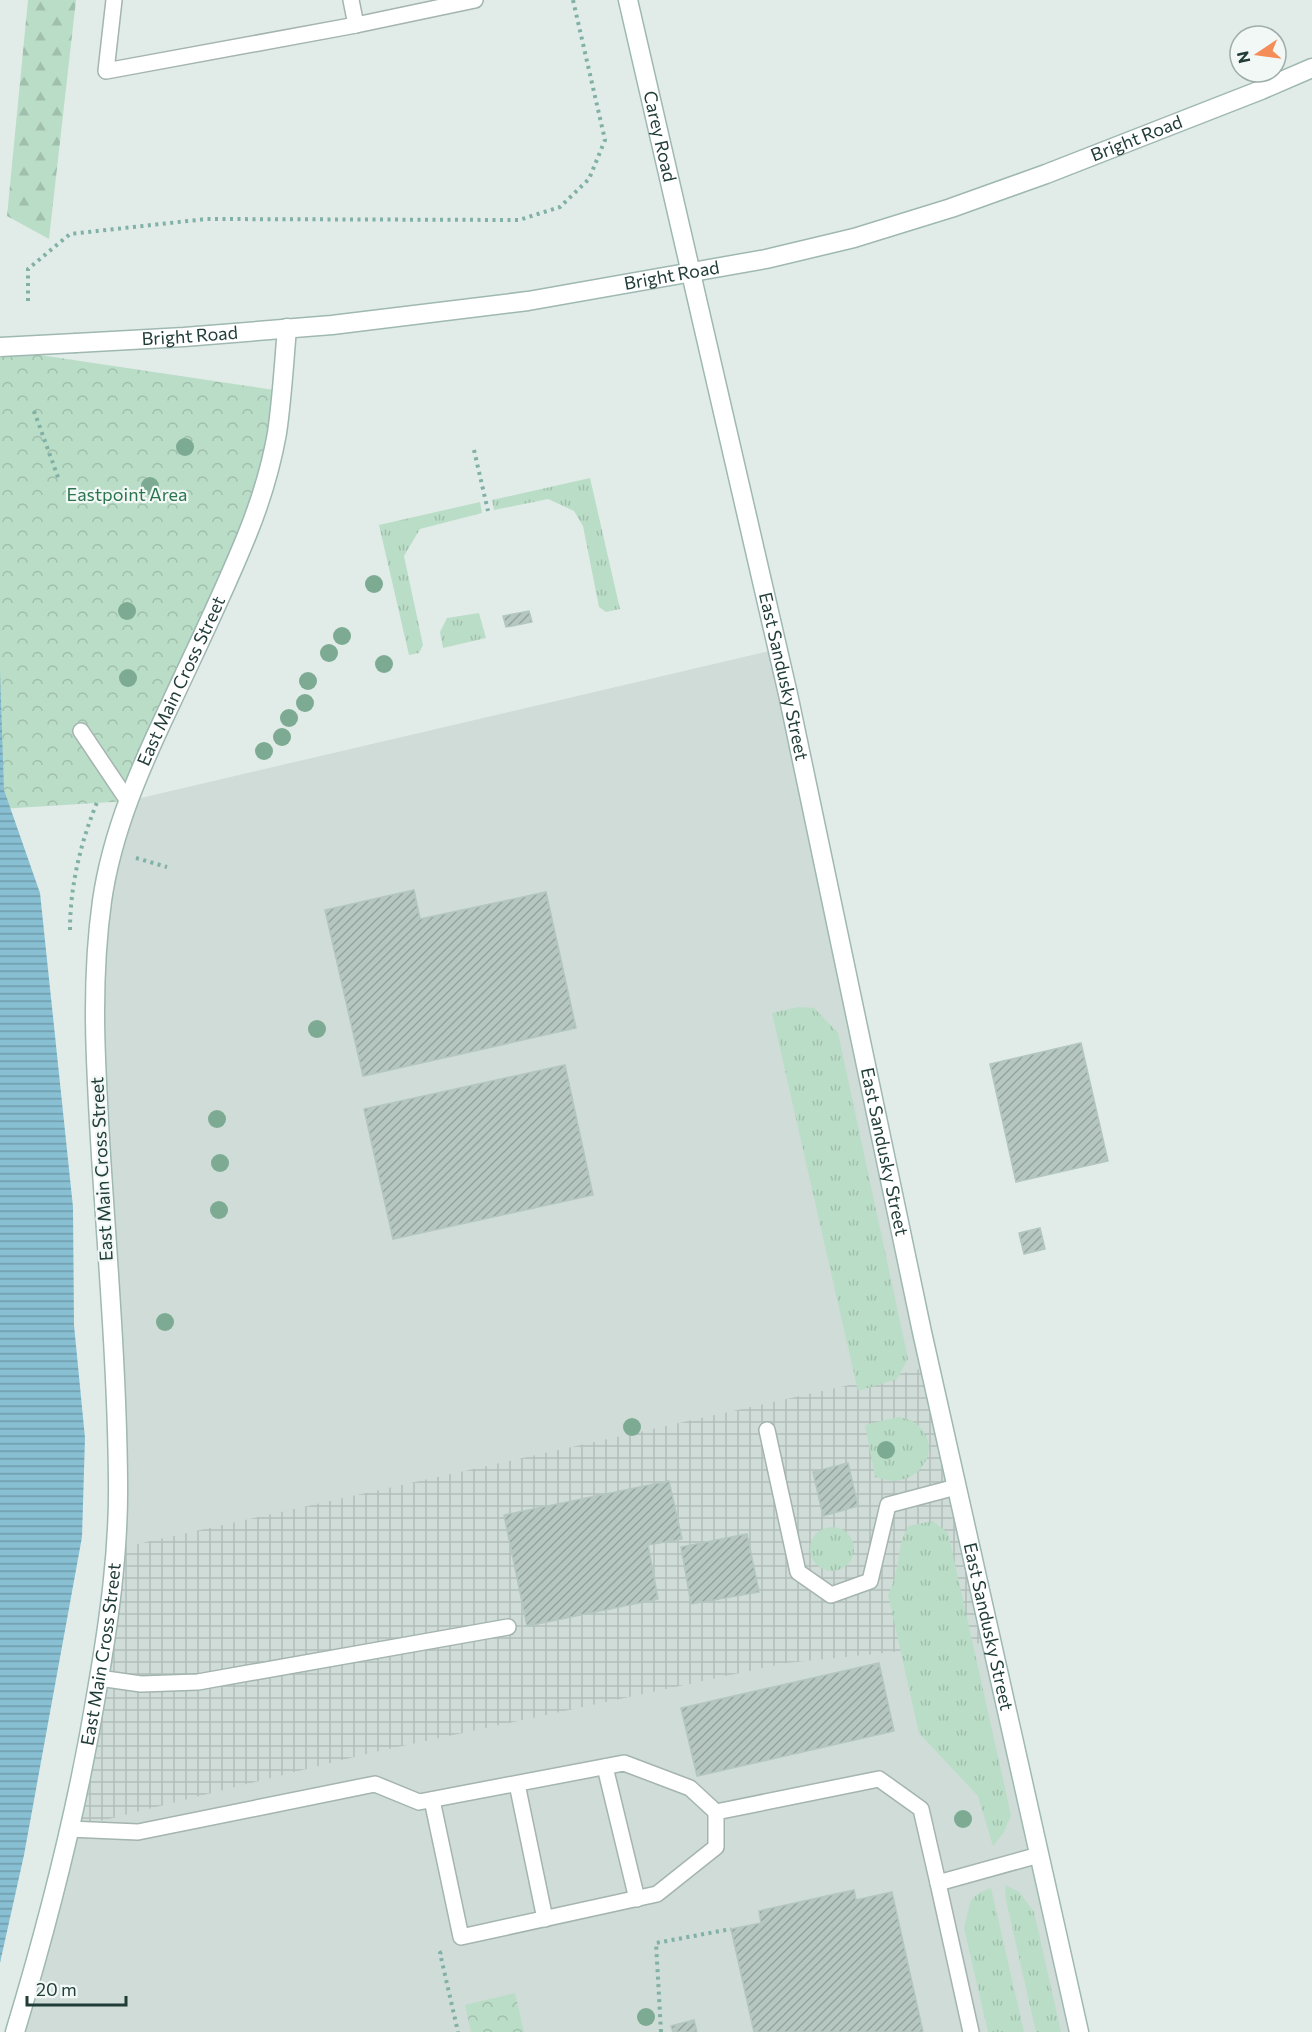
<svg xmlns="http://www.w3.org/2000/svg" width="1312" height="2032" font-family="Commissioner,sans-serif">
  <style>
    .built { fill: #cfdcd7 }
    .industrial { fill: url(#industrial-grid) }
    .grass { fill: url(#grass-tufts) }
    .forest { fill: url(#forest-firs) }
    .park { fill: url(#park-crowns) }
    .water { fill: url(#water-rules) }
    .building { fill: url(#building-hatch); stroke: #b3c6c0; stroke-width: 1.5 }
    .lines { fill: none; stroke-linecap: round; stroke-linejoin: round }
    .lane-casing { stroke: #a4b4b0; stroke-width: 18 }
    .secondary-casing { stroke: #9fb8b1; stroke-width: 21 }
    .path { stroke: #81b0a6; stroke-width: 4; stroke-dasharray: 3 4.5; stroke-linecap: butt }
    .lane { stroke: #fff; stroke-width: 15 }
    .secondary { stroke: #fff; stroke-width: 18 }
    .secondary-bridge-casing { stroke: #9fb8b1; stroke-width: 21; stroke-linecap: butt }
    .secondary-bridge { stroke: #fff; stroke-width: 18 }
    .tree { fill: #7daa93 }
    .labels { text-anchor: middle; stroke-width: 4.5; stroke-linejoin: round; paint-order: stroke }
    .street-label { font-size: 18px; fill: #213d38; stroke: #f2f8f6 }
    .park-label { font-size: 18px; fill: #2b744e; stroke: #f2f8f6 }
  </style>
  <defs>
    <pattern id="industrial-grid" width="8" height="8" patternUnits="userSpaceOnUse" patternTransform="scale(1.5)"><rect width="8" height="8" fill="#cfdcd7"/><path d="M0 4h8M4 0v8" fill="none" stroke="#b1beb9"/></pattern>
    <pattern id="grass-tufts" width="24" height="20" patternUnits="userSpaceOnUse" patternTransform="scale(1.5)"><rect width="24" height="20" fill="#baddc7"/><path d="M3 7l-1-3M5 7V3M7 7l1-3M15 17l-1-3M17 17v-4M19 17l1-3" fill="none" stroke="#a0bfac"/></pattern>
    <pattern id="forest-firs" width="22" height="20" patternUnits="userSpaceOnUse" patternTransform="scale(1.5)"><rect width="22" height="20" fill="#baddc7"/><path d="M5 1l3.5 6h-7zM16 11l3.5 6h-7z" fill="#a0bfac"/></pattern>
    <pattern id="park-crowns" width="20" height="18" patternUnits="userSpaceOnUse" patternTransform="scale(1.5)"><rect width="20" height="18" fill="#baddc7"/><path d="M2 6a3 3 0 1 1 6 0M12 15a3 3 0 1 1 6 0" fill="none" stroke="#a0bfac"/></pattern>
    <pattern id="water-rules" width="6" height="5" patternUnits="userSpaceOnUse" patternTransform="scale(1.5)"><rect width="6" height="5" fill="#88bfd2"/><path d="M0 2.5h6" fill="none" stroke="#6f9cab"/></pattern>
    <pattern id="building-hatch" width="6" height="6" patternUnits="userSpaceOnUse" patternTransform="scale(1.5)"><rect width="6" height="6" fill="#b6c7c1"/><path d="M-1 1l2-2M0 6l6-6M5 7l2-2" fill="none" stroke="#94a39e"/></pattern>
  </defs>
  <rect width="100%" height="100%" fill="#e1ece8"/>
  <path class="built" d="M778,649L1079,2032H15L64,1853L114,1560L94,992L128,801Z"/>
  <path class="industrial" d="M930,1367L991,1642L786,1663L370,1753L69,1829L115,1549Z"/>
  <g class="grass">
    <path d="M590,478L620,609L606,612L599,607L583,526L574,511L548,499L494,510L492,500Z"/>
    <path d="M480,502L482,513L420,529L404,556L423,645L419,653L409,655L379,525Z"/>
    <path d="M479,613L486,638L443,648L440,632L447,618Z"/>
    <path d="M798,1007L814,1008L838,1033L908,1359L897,1379L858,1391L772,1013Z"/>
    <path d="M898,1417C903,1418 908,1419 912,1421C943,1439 928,1479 894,1481C888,1481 881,1478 875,1477L865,1425Z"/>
    <path d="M933,1521L948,1533L1011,1815L1004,1832L993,1846L978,1796L919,1733L888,1595C890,1589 894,1583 895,1576C900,1559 898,1541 909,1526Z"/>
    <circle cx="832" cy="1549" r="22"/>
    <path d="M1005,1885L1019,1892L1034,1912L1061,2032H1036L1006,1900Z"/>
    <path d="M991,1888L1024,2032H988L964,1928L971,1900L979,1893Z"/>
  </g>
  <path class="forest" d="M28,0H76L49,239L7,216Z"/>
  <g class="park">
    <path d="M0,349L281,391L265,483L128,801L0,809Z"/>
    <path d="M515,1993L524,2032H471L465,2005Z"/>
  </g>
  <path class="water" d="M0,670L4,790L40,893L73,1207L74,1325L85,1438L82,1537L24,1855L0,1963Z"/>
  <g class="building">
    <path d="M529,611L532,622L506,627L503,616Z"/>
    <path d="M414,890L420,919L546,892L576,1028L363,1076L325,910Z"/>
    <path d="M1081,1043L1108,1161L1016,1182L990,1064Z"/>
    <path d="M565,1065L593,1195L393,1239L364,1109Z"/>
    <path d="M1040,1228L1045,1249L1024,1254L1019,1233Z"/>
    <path d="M848,1463L858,1506L823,1516L813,1472Z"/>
    <path d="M669,1481L682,1539L648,1545L658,1599L527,1626L504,1515Z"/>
    <path d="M747,1534L759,1592L691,1604L681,1547Z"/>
    <path d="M879,1663L894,1731L697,1776L681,1708Z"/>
    <path d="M854,1890L856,1900L892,1892L923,2032H754L731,1929L761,1923L759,1911Z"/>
    <path d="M694,2020L697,2032H673L671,2026Z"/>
  </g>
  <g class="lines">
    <g class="lane-casing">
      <g id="lane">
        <path d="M114,0L106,71L356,25L475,0"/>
        <path d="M351,0L356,25"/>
        <path d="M81,731L128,801"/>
        <path d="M767,1430L798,1572L831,1595L870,1581L888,1505L956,1487"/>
        <path d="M99,1678L141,1684L198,1682L508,1627"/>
        <path d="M605,1767L637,1899"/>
        <path d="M517,1784L545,1919"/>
        <path d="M432,1800L461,1937L657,1894L716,1847V1812"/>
        <path d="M69,1829L138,1832L375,1784L419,1802L624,1763L690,1788L716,1812L879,1779L921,1809L938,1883"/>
        <path d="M971,2032L938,1883L1039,1855"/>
      </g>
    </g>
    <g class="secondary-casing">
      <g id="secondary">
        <path id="s1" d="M628,0L788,694L922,1332L1079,2032"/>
        <path id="s2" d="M76,343L184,337L332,325L528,301L766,259L854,238L951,208L1046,174L1261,90L1312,68"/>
        <path id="s3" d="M15,2032C49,1920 78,1806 97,1690C109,1621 119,1551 118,1480C117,1372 108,1264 101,1156C96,1071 90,986 102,901C112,831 141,766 171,703C197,647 224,592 247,535C260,503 271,467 277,433C282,399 284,363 287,328"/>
      </g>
    </g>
    <g class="path">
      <path d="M28,301V269L70,234L206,219L519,220L560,207L589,179L605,140L573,0"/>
      <path d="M34,411L59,480"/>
      <path d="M474,450L488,511"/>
      <path d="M136,858L167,867"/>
      <path d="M70,930C70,885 81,841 98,800"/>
      <path d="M442,1952L440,1953L458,2032"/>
      <path d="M661,2032L656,1943L731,1929"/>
    </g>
    <use href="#lane" class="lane"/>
    <use href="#secondary" class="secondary"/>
    <g class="secondary-bridge-casing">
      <path id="secondary-bridge" d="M0,347L76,343"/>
    </g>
    <use href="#secondary-bridge" class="secondary-bridge"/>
  </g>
  <g class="tree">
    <circle cx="185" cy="447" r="9"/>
    <circle cx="150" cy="486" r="9"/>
    <circle cx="374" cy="584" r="9"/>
    <circle cx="127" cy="611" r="9"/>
    <circle cx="342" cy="636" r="9"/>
    <circle cx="329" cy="653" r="9"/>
    <circle cx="384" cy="664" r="9"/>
    <circle cx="128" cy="678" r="9"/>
    <circle cx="308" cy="681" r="9"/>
    <circle cx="305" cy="703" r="9"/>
    <circle cx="289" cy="718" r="9"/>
    <circle cx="282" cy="737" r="9"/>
    <circle cx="264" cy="751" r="9"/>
    <circle cx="317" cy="1029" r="9"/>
    <circle cx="217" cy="1119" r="9"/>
    <circle cx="220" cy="1163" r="9"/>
    <circle cx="219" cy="1210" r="9"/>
    <circle cx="165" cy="1322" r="9"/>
    <circle cx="632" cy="1427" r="9"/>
    <circle cx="886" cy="1450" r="9"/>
    <circle cx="963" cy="1819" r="9"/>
    <circle cx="646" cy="2017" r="9"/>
  </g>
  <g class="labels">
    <g class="street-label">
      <text dy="6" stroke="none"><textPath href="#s1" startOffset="140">Carey Road</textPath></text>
      <text dy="6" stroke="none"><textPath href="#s2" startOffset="1086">Bright Road</textPath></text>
      <text dy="6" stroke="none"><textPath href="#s2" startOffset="600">Bright Road</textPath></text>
      <text dy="6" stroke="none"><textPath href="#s2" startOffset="114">Bright Road</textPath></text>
      <text dy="6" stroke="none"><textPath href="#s1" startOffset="694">East Sandusky Street</textPath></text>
      <text dy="6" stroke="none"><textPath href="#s3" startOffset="1378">East Main Cross Street</textPath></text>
      <text dy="6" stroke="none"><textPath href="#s1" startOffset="1180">East Sandusky Street</textPath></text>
      <text transform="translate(102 1169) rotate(-93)" y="6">East Main Cross Street</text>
      <text dy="6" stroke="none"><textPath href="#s1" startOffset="1666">East Sandusky Street</textPath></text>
      <text dy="6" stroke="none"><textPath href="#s3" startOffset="388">East Main Cross Street</textPath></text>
    </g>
    <g class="park-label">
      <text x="127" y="501">Eastpoint Area</text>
    </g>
  </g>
  <g transform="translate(1258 54) rotate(257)"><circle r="28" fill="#f2f8f6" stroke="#9eadaa" stroke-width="1.5"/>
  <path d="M0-4.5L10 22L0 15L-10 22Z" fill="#f48d57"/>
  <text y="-9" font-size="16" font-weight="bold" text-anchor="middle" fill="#213d38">N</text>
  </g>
  <path d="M27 1996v9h99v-9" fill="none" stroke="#213d38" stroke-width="3"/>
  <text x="36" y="1996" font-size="18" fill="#213d38" stroke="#f2f8f6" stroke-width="4.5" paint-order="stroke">20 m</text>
</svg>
